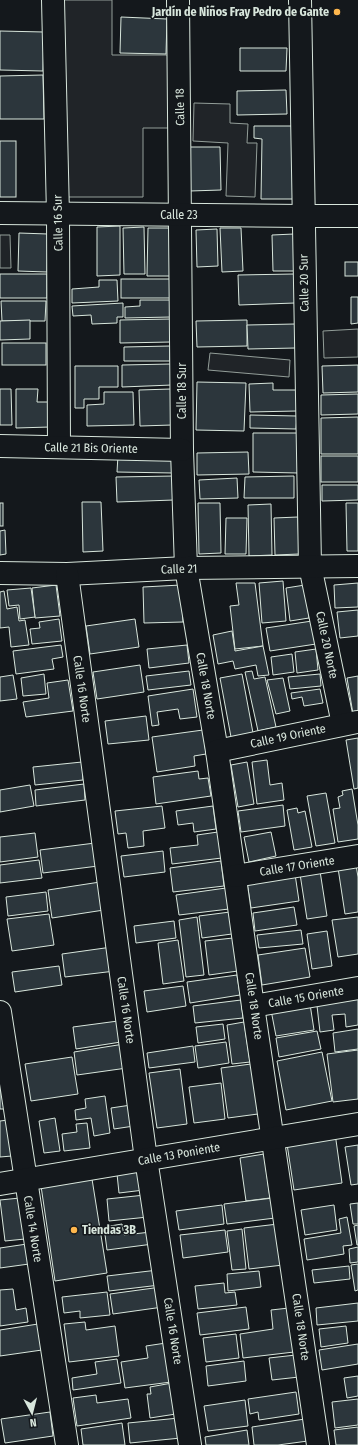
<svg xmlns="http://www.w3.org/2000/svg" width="358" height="1445" font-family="'Fira Sans Condensed',sans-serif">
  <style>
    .green { fill: #202428; stroke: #939e99 }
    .building { fill: #2c363c; stroke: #d8e6dc }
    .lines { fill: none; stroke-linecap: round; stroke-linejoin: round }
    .minor-casing { stroke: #d8e6dc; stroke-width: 24 }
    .minor { stroke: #14181c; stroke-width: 22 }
    .poi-dot { fill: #ffb74d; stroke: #14181c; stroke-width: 1.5 }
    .labels { text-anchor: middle; stroke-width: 3; stroke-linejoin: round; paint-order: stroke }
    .poi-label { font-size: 12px; font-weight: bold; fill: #d8e6dc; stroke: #14181c; text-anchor: end }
    .street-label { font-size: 12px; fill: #d8e6dc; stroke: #14181c }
  </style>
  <rect width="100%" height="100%" fill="#14181c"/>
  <g class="green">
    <path d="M64,0H112V55H172V128H143V197H62Z"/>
    <path d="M194,103L230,104V123L248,124L247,143H257L255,197L226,196L228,143L193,141Z"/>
    <path d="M0,235H10L11,268H0Z"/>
    <path d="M358,329V357L324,358L323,331Z"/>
    <path d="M210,353L290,360L289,377L208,370Z"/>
  </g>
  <g class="building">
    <path d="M121,17L167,19L166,54L120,53Z"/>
    <path d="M0,31L44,32L43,71L0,70Z"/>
    <path d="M240,48H287L286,71H240Z"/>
    <path d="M43,75L44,119H0V76Z"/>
    <path d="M286,90L287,114L237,115V91Z"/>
    <path d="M254,126H295L294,199H261L262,139L254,138Z"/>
    <rect x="0" y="141" width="16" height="56"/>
    <path d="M189,147H220L221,190L190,191Z"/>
    <path d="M120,226V275L97,276V227Z"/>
    <path d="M144,227L145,274H124L123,228Z"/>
    <path d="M148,228H171V276H147Z"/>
    <path d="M220,228H241L243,271L222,272Z"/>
    <path d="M217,229L218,266L197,267L196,230Z"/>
    <path d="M19,233L48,234L47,272L18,271Z"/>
    <path d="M294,234V271H273L272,235Z"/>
    <rect x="345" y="262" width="13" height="14"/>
    <rect x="0" y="274" width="47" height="24"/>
    <path d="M294,274L295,303L239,305L238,275Z"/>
    <rect x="121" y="279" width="49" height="19"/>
    <path d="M99,280H117L118,301L72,303V289L99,287Z"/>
    <path d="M351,297H358V323L351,324Z"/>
    <path d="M140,300H171V317L125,318V307L140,306Z"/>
    <path d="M1,301H46L45,321H2Z"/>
    <path d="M123,303V317H117V323L92,324L91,315L73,316L72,306Z"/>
    <path d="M170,319L171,342L120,343V320Z"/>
    <path d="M30,320V339L0,340V321Z"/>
    <path d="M247,320V346L197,347L196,321Z"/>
    <path d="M295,324L296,348L248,349L247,325Z"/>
    <rect x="2" y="343" width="44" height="22"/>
    <path d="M170,346V361H124V347Z"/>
    <path d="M171,364L172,385L122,387V365Z"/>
    <path d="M358,365V392L323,393L322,366Z"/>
    <path d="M75,366H118V387H99V399H84V408H75Z"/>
    <path d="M197,382L246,383L244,431L196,430Z"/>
    <path d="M273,383V390H296L297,411L250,412L249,384Z"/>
    <path d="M0,389H11L12,425H0Z"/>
    <path d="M16,389H38L37,402H50V427L16,428Z"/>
    <path d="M171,389L172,425L140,426L139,390Z"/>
    <path d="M104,392H133L134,425L87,426V405L104,404Z"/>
    <path d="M358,394V414L321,415V395Z"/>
    <path d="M250,415L297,416L296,429L250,428Z"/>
    <path d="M358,417V454H321V418Z"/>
    <path d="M253,433H299L298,473L253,472Z"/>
    <path d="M248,452L249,474L197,475V453Z"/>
    <path d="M118,455H173V473L117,472Z"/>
    <rect x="321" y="456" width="37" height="26"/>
    <path d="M174,476V500L117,502L116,477Z"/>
    <path d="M294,476V498H244L245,477Z"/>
    <path d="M237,478L238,498L200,499L199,480Z"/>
    <path d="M322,485H358V500L322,501Z"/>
    <path d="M82,502H101L103,551L83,552Z"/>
    <rect x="0" y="503" width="3" height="23"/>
    <path d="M198,503H220L221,553L199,554Z"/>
    <path d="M346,503H358V551H347Z"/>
    <path d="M271,504L272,555L249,556L248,505Z"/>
    <path d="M298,517L299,554L275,555L274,518Z"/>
    <path d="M226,518H247L246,554H225Z"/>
    <path d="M5,530L6,554L0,555V531Z"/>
    <path d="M283,581L286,621L262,623L259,583Z"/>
    <path d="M236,583H255L263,646L235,649L230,606L239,605Z"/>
    <path d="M358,583V607L335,608L334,585Z"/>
    <path d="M56,585L60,616L35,618L32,588Z"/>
    <path d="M181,585L183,622L144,623L143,587Z"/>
    <path d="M305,585L309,618L290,621L286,588Z"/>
    <path d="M31,588L35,617L20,619L19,605L9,606L7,590Z"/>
    <path d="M4,591L7,609L17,607L19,621L25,620L29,645L11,647L9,627L0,628V592Z"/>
    <path d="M358,610V636L340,638L337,612Z"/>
    <path d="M59,619L62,641L32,644L30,629L40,628L39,622Z"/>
    <path d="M135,619L139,647L90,654L86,626Z"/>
    <path d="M312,621L316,644L270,651L266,628Z"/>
    <path d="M232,631L235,651L263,646L269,675L258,676L256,665L235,669L233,661L218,664L213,635Z"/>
    <path d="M61,645L63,657L52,659L54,669L16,674L13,651Z"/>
    <path d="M187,645L189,663L149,668L147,649Z"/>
    <path d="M316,649L318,670L297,673L295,652Z"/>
    <path d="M292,654L294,672L273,675L271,657Z"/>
    <path d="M140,665L144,692L97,699L93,672Z"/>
    <path d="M189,671L191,685L148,690L146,676Z"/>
    <path d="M252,671L254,679L265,677L276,727L258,731L245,672Z"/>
    <path d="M44,674L46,694L23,696L21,678Z"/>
    <path d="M242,674L253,733L231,737L220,678Z"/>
    <path d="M320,674L321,686L290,689L288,677Z"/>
    <path d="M13,675L17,699L0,701V677Z"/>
    <path d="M358,676V713L353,714L347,678Z"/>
    <path d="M283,678L290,711L276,714L267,680Z"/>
    <path d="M68,680L73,711L26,717L23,702L49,698L47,683Z"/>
    <path d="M193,689L197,717L180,719L178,709L157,712L159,725L152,726L148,696Z"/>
    <path d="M320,689L323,703L304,706L302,697L292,699L291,693Z"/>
    <path d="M146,716L149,740L108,744L105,721Z"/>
    <path d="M203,730L206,754L194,756L195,766L157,772L152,737Z"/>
    <path d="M358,738V788L354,789L346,740Z"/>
    <path d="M267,760L270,785L282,783L284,800L257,804L252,762Z"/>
    <path d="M82,762L83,780L35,785L33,767Z"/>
    <path d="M247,762L254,804L238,807L231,765Z"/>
    <path d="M198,771L199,779L208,778L211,796L156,804L153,777Z"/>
    <path d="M84,784L85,800L36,806L35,790Z"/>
    <path d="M30,785L34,806L0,812V790Z"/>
    <path d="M352,789L358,825V839L338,842L333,809L340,808L338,797L343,795L342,791Z"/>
    <path d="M326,793L335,843L316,846L307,796Z"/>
    <path d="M283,805L285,826L241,832L238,811Z"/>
    <path d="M162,806L165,828L143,831L144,846L128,848L126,833L118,834L115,811Z"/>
    <path d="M213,806L216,829L194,832L193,823L178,825L176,811Z"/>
    <path d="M297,808L298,813L305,811L312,847L294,850L287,810Z"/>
    <path d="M218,832L222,858L172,864L170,848L198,845L197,835Z"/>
    <path d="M271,832L276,856L249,862L244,837Z"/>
    <path d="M35,833L38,857L0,862V837Z"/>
    <path d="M95,843L98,866L43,873L40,850Z"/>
    <path d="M163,851L165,872L124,877L121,856Z"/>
    <path d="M39,860L42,878L0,883V865Z"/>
    <path d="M221,861L224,886L173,892L170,868Z"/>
    <path d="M356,865L358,877V912L345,914L338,868Z"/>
    <path d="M320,871L327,916L307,919L300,874Z"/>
    <path d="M295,874L299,901L251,908L247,882Z"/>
    <path d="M100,882L104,910L52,918L48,890Z"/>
    <path d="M226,888L229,909L179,915L176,895Z"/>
    <path d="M46,892L48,911L8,916L6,897Z"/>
    <path d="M294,907L297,925L255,931L253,913Z"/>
    <path d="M230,912L232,934L202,938L199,916Z"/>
    <path d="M49,914L54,945L12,951L7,919Z"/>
    <path d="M197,917L204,975L186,977L179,920Z"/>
    <path d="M358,917V954L338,957L332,920Z"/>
    <path d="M174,921L176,938L136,943L134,926Z"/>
    <path d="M301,930L303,944L259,948L257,935Z"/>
    <path d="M327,931L332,966L312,969L307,934Z"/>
    <path d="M233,938L238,971L209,975L205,941Z"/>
    <path d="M178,940L184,981L163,984L158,943Z"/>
    <path d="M112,947L115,971L65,977L62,954Z"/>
    <path d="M305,948L310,977L262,985L258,955Z"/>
    <path d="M59,966L62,985L15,992L12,972Z"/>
    <path d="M237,975L240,995L190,1003L187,982Z"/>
    <path d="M183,986L186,1006L147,1012L144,991Z"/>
    <path d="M358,992V1025L346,1027L345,1014L332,1015L334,1030L320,1032L316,997Z"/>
    <path d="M241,1000L243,1018L195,1023L193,1006Z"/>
    <path d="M310,1004L314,1030L276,1036L271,1010Z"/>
    <path d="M118,1021L121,1042L76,1049L73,1027Z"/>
    <path d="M244,1022L250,1062L232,1064L227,1025Z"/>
    <path d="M223,1024L225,1039L198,1043L196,1027Z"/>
    <path d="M358,1029V1049L335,1052L333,1033Z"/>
    <path d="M317,1031L321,1049L279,1057L276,1038Z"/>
    <path d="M226,1042L229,1063L198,1068L195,1046Z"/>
    <path d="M124,1044L127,1068L77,1075L74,1052Z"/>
    <path d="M193,1046L195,1062L149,1068L147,1053Z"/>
    <path d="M358,1050V1099L333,1102L327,1054Z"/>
    <path d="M322,1052L332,1101L286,1110L277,1061Z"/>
    <path d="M72,1057L78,1094L31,1101L25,1064Z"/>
    <path d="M251,1064L258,1114L228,1118L221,1068Z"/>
    <path d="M180,1069L187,1124L157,1128L149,1073Z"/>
    <path d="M221,1083L225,1119L194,1123L189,1087Z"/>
    <path d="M0,1086H3L6,1109H0Z"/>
    <path d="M105,1096L110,1133L94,1136L91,1118L76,1120L75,1110L86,1108L85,1099Z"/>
    <path d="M131,1105L134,1126L114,1129L111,1108Z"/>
    <path d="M55,1118L60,1151L44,1153L39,1121Z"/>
    <path d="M8,1120L12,1156L0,1157V1121Z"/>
    <path d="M87,1123L90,1148L64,1151L62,1134L77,1132L76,1124Z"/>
    <path d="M335,1133L342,1183L294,1190L287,1144Z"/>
    <path d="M358,1145V1184L351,1185L345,1147Z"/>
    <path d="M264,1154L270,1198L246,1201L240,1158Z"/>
    <path d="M141,1170L144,1190L119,1193L117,1174Z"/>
    <path d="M92,1179L107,1273L55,1281L41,1186Z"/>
    <path d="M145,1195L148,1217L109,1221L107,1199Z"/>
    <path d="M20,1198L25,1239L5,1241L0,1200Z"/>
    <path d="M273,1198L275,1218L227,1224L224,1204Z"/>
    <path d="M358,1203V1224H353L350,1204Z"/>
    <path d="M222,1205L224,1224L179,1230L176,1211Z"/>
    <path d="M334,1205L337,1230L305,1235L301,1210Z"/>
    <path d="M347,1217L352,1245L343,1246L344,1254L307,1260L304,1239L341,1233L339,1219Z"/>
    <path d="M122,1224L124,1235L151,1232L153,1244L107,1250L104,1227Z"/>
    <path d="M278,1224L283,1265L249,1269L244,1228Z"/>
    <path d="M358,1225V1245H357L354,1226Z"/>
    <path d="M242,1229L246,1269L232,1270L227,1231Z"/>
    <path d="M225,1230L228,1252L183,1258L180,1235Z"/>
    <path d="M27,1244L29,1264L0,1268V1248Z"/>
    <path d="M358,1247V1262L350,1263L349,1249Z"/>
    <path d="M358,1264V1290L355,1291L351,1265Z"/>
    <path d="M349,1266L350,1279L314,1283L312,1270Z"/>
    <path d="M158,1270L160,1285L109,1291L107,1276Z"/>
    <path d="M259,1271L261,1287L228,1291L227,1274Z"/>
    <path d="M224,1283L225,1293L235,1292L237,1305L198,1309L195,1286Z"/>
    <path d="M161,1287L163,1307L113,1314L110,1294Z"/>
    <path d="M13,1289L16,1310L26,1308L28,1322L0,1326V1290Z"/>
    <path d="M107,1292L110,1315L80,1318V1311L64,1313L62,1297Z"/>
    <path d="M358,1303V1321L317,1325L316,1308Z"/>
    <path d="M246,1307L249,1329L200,1335L197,1313Z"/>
    <path d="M289,1308L294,1352L243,1358L240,1334L273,1329L271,1310Z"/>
    <path d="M85,1322L86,1330L115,1326L119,1356L69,1362L64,1324Z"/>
    <path d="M38,1324L42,1350L0,1356V1330Z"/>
    <path d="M346,1326L348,1343L321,1347L319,1329Z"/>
    <path d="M236,1334L239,1358L206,1362L203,1338Z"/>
    <path d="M166,1343L171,1382L125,1388L121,1362L148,1358L146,1346Z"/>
    <path d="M358,1344V1364L322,1370L319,1350Z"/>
    <path d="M296,1355L299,1377L272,1380L269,1358Z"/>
    <path d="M117,1359L121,1383L73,1390L72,1378L97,1374L95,1362Z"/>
    <path d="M244,1361L246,1381L208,1386L206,1366Z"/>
    <path d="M358,1376V1396L347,1398L344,1378Z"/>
    <path d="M172,1383L176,1414L150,1418L147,1394H151L150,1387Z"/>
    <path d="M296,1392L299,1414L259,1420L258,1412L250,1414L248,1399Z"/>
    <path d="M96,1395L97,1403L128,1399L131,1418L77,1426L73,1398Z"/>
    <path d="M358,1399V1425L335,1428L332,1402Z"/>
    <path d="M245,1400L248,1426L208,1431L204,1406Z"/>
    <path d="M50,1412L53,1436L5,1443L1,1419Z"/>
    <path d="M179,1418L181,1438L130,1443L128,1423Z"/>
    <path d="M305,1419L308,1441L278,1445H254L252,1427Z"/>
    <path d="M122,1423L125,1445H83L81,1429Z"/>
    <path d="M358,1427V1445H336L334,1430Z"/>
    <path d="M247,1430L249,1445H206L205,1437Z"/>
  </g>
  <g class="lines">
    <g class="minor-casing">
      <g id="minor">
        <path d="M53,0L58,215L59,446"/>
        <path d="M178,0L182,450L186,568L217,751L253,1006L318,1445"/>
        <path d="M300,0L310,566L343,724"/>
        <path d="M0,213L303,216H358"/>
        <path d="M0,446L182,450"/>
        <path d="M0,573L67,574L186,568L358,566"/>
        <path d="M67,574L146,1159L190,1445"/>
        <path d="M217,751L357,722"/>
        <path d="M235,876L358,856"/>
        <path d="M253,1006L358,988"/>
        <path d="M0,1012L67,1445"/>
        <path d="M0,1184L358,1124"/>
      </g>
    </g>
    <use href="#minor" class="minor"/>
  </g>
  <g class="poi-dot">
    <circle cx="337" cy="12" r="4"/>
    <circle cx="74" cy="1230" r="4"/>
  </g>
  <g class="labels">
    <g class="poi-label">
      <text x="329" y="16">Jardín de Niños Fray Pedro de Gante</text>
      <text x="82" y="1234" text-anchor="start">Tiendas 3B</text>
    </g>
    <g class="street-label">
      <text transform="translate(180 107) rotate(-91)" y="4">Calle 18</text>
      <text x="179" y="219">Calle 23</text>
      <text transform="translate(58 223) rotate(-91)" y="4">Calle 16 Sur</text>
      <text transform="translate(304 283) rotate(-91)" y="4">Calle 20 Sur</text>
      <text transform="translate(182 391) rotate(-90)" y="4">Calle 18 Sur</text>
      <text transform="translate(91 448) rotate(1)" y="4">Calle 21 Bis Oriente</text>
      <text transform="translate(179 569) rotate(-2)" y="4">Calle 21</text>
      <text transform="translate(327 645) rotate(78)" y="4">Calle 20 Norte</text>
      <text transform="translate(206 686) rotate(80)" y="4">Calle 18 Norte</text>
      <text transform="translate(82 689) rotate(82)" y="4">Calle 16 Norte</text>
      <text transform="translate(288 736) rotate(-12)" y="4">Calle 19 Oriente</text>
      <text transform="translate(297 866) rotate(-9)" y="4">Calle 17 Oriente</text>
      <text transform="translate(306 997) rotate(-10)" y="4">Calle 15 Oriente</text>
      <text transform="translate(254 1006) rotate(82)" y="4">Calle 18 Norte</text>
      <text transform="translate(126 1010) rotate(82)" y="4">Calle 16 Norte</text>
      <text transform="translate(179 1154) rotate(-10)" y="4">Calle 13 Poniente</text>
      <text transform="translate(33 1229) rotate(81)" y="4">Calle 14 Norte</text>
      <text transform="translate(301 1327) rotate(82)" y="4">Calle 18 Norte</text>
      <text transform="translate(173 1331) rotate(81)" y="4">Calle 16 Norte</text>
    </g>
  </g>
  <g transform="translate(32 1413) rotate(173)" stroke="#14181c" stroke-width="3" paint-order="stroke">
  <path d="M0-3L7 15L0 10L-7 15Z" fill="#d8e6dc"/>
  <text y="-6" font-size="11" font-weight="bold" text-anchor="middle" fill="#d8e6dc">N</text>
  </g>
</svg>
